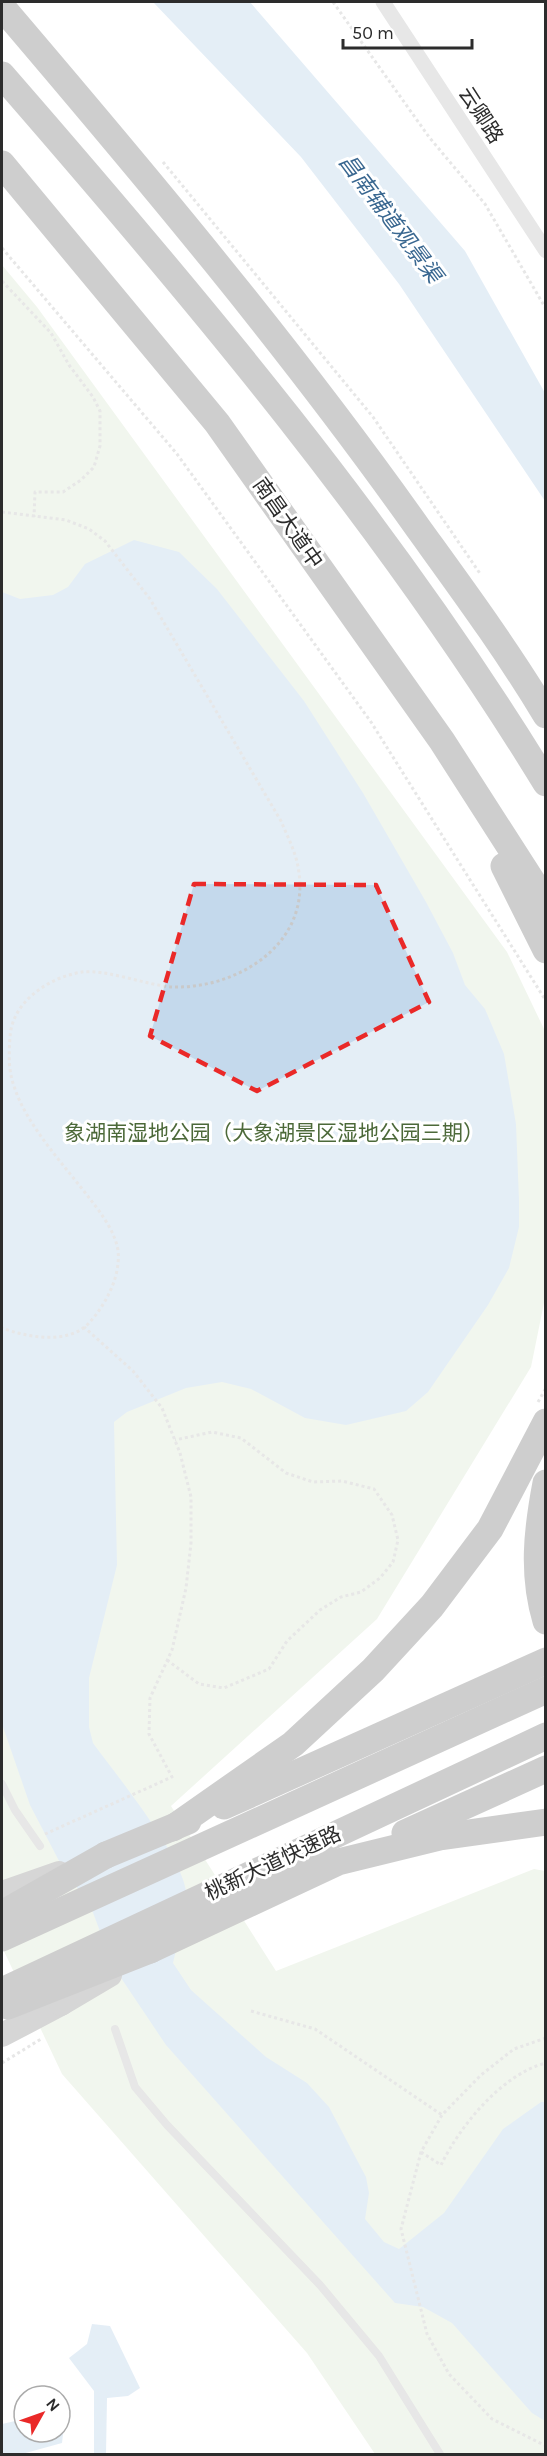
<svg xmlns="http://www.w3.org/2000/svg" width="547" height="2456" font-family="Karla,'Noto Sans SC',sans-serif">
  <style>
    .green { fill: #e1ebd9 }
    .water { fill: #c4d9ec }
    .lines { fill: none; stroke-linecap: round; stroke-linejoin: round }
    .path { stroke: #c9c9c9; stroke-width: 3; stroke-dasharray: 3 3; stroke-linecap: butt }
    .lane { stroke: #c9c9c9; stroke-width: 8 }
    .street { stroke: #c9c9c9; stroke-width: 15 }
    .primary { stroke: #a4a4a4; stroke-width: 24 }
    .highway { stroke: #939393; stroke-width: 27 }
    .primary-bridge { stroke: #a4a4a4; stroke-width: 24 }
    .highway-bridge { stroke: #939393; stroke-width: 27 }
    .marked { fill: none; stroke: #ea2928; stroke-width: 4.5; stroke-dasharray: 12 8; stroke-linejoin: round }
    .labels { text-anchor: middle; stroke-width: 6; stroke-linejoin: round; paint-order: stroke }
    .street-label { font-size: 21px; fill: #2c2c2c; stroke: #fff }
    .park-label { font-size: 21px; fill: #4c6939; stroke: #fff }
    .water-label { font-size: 22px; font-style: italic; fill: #396790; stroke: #fff }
  </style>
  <rect width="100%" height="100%" fill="#fff"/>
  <path class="green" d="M2,265L37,307L507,952L545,1031L546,1293L531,1367L377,1619L171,1806L276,1971L534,1869L545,1871V2454H375L307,2353L62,2074L2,1947Z"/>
  <g class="water">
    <path d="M153,2H250L465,251L545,393V501L399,284L301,157Z"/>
    <path d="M134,540L179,552L217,589L304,701L363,793L426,902L453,953L465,985L485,1009L504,1054L516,1124L519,1200V1227L509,1268L488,1305L428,1392L406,1411L346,1425L305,1418L251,1389L222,1382L186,1388L127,1412L114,1422L117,1565L89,1678V1727L93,1743C117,1776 181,1854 186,1891C188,1906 177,1946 173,1963L191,1990L266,2057L307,2083L329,2107L366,2177L369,2193L365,2219L384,2242L399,2249L444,2213L503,2129L541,2102H545V2421L532,2413L452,2323L423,2307L395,2303L166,2045L113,1966L92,1910L58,1859L30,1805L2,1724V592L20,599L53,595L68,587L85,564Z"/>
    <path d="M92,2324L110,2326L140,2388L128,2396L107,2398L106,2454H94V2391L69,2358L87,2344Z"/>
    <path d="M66,2409L62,2443L22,2454H2V2424L24,2419V2432H60V2410Z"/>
  </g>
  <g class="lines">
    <g class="path">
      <path d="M333,2L429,137L485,204L546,309"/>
      <path d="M163,162L373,417L481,575"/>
      <path d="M2,248L177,454L371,722L546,1001"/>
      <path d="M2,281L51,333L69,365L93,397L100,411V446L94,467L81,480L63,492H35L34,517"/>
      <path d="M2,512L66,520L89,529L105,541L150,599L281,821C288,838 297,854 299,873C309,945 237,989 172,987C146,985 106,969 82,972C50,977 12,1001 10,1037C9,1053 8,1070 14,1086C26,1125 65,1166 90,1199C101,1213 115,1232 118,1250C121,1277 105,1306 88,1324C67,1345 26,1337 2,1328"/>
      <path d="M538,1402L546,1388"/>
      <path d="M167,1660L199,1684L224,1688L269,1669L287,1641L320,1610L341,1597L361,1592L380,1578L393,1562L398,1540L392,1515L374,1489L342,1481L313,1482L286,1473L241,1438L212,1432L175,1440"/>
      <path d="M45,1834L172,1777L149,1734L150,1698L172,1650L186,1588L191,1543V1497L180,1453L162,1408L133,1371L84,1327"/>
      <path d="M251,2011L315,2029L442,2115"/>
      <path d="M546,2038L514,2049L481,2075L442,2115L421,2152L401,2229L427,2334L449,2374L492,2419L546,2446"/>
      <path d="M2,2063L41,2039"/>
      <path d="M421,2152L441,2165C460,2126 502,2074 546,2063"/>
    </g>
    <g class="lane">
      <path d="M2,1784L15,1810L40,1846"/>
      <path d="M115,2029L135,2087L167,2125L320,2285L379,2356L440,2454"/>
    </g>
    <path class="street" d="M383,2L546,251"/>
    <path class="primary" d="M2,2035L61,2004"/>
    <g class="highway">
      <path d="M2,7C146,176 289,346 418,528C462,589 507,650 546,715"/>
      <path d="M2,75C197,299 390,528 546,783"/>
      <path d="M2,164L217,423L442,741L546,903"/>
      <path d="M504,866L546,950"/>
      <path d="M546,1483C537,1530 532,1575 546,1621"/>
      <path d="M224,1806L546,1661"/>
      <path d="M173,1828L293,1744L373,1670L432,1606L490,1529L546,1422"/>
      <path d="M405,1833L546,1769"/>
      <path d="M106,1855L188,1821"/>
      <path d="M150,1950L338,1862L440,1837L546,1822"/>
    </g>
    <g class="primary-bridge">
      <path d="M2,1893L59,1873"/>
      <path d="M61,2004L110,1975"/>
    </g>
    <g class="highway-bridge">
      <path d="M2,1914L106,1855"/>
      <path d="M2,1938L546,1690"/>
      <path d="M2,1991L546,1736"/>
      <path d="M8,2006L150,1950"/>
    </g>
  </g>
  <path d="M0 0H547V2456H0ZM194,884L376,885L429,1002L257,1091L150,1036Z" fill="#fff" fill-opacity=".55" fill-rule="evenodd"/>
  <path class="marked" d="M194,884L376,885L429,1002L257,1091L150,1036Z"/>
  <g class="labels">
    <g class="street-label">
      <text transform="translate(481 115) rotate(57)" y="7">云卿路</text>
      <text transform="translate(288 523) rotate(55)" y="7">南昌大道中</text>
      <text transform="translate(273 1863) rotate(-25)" y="7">桃新大道快速路</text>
    </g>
    <g class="park-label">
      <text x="274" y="1140">象湖南湿地公园（大象湖景区湿地公园三期）</text>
    </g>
    <g class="water-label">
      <text transform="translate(391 218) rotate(53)" y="8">昌南辅道观景渠</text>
    </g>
  </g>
  <rect width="547" height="2456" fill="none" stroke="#2c2c2c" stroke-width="6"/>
  <g transform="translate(42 2414) rotate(50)"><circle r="28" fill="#ffffff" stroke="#ababab" stroke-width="1.5"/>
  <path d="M0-4.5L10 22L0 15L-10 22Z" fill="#ea2928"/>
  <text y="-9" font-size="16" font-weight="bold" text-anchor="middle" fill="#2c2c2c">N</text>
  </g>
  <path d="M343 39v9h129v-9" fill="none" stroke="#2c2c2c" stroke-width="3"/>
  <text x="352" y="39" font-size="18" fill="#2c2c2c" stroke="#ffffff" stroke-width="4.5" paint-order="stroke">50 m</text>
</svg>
